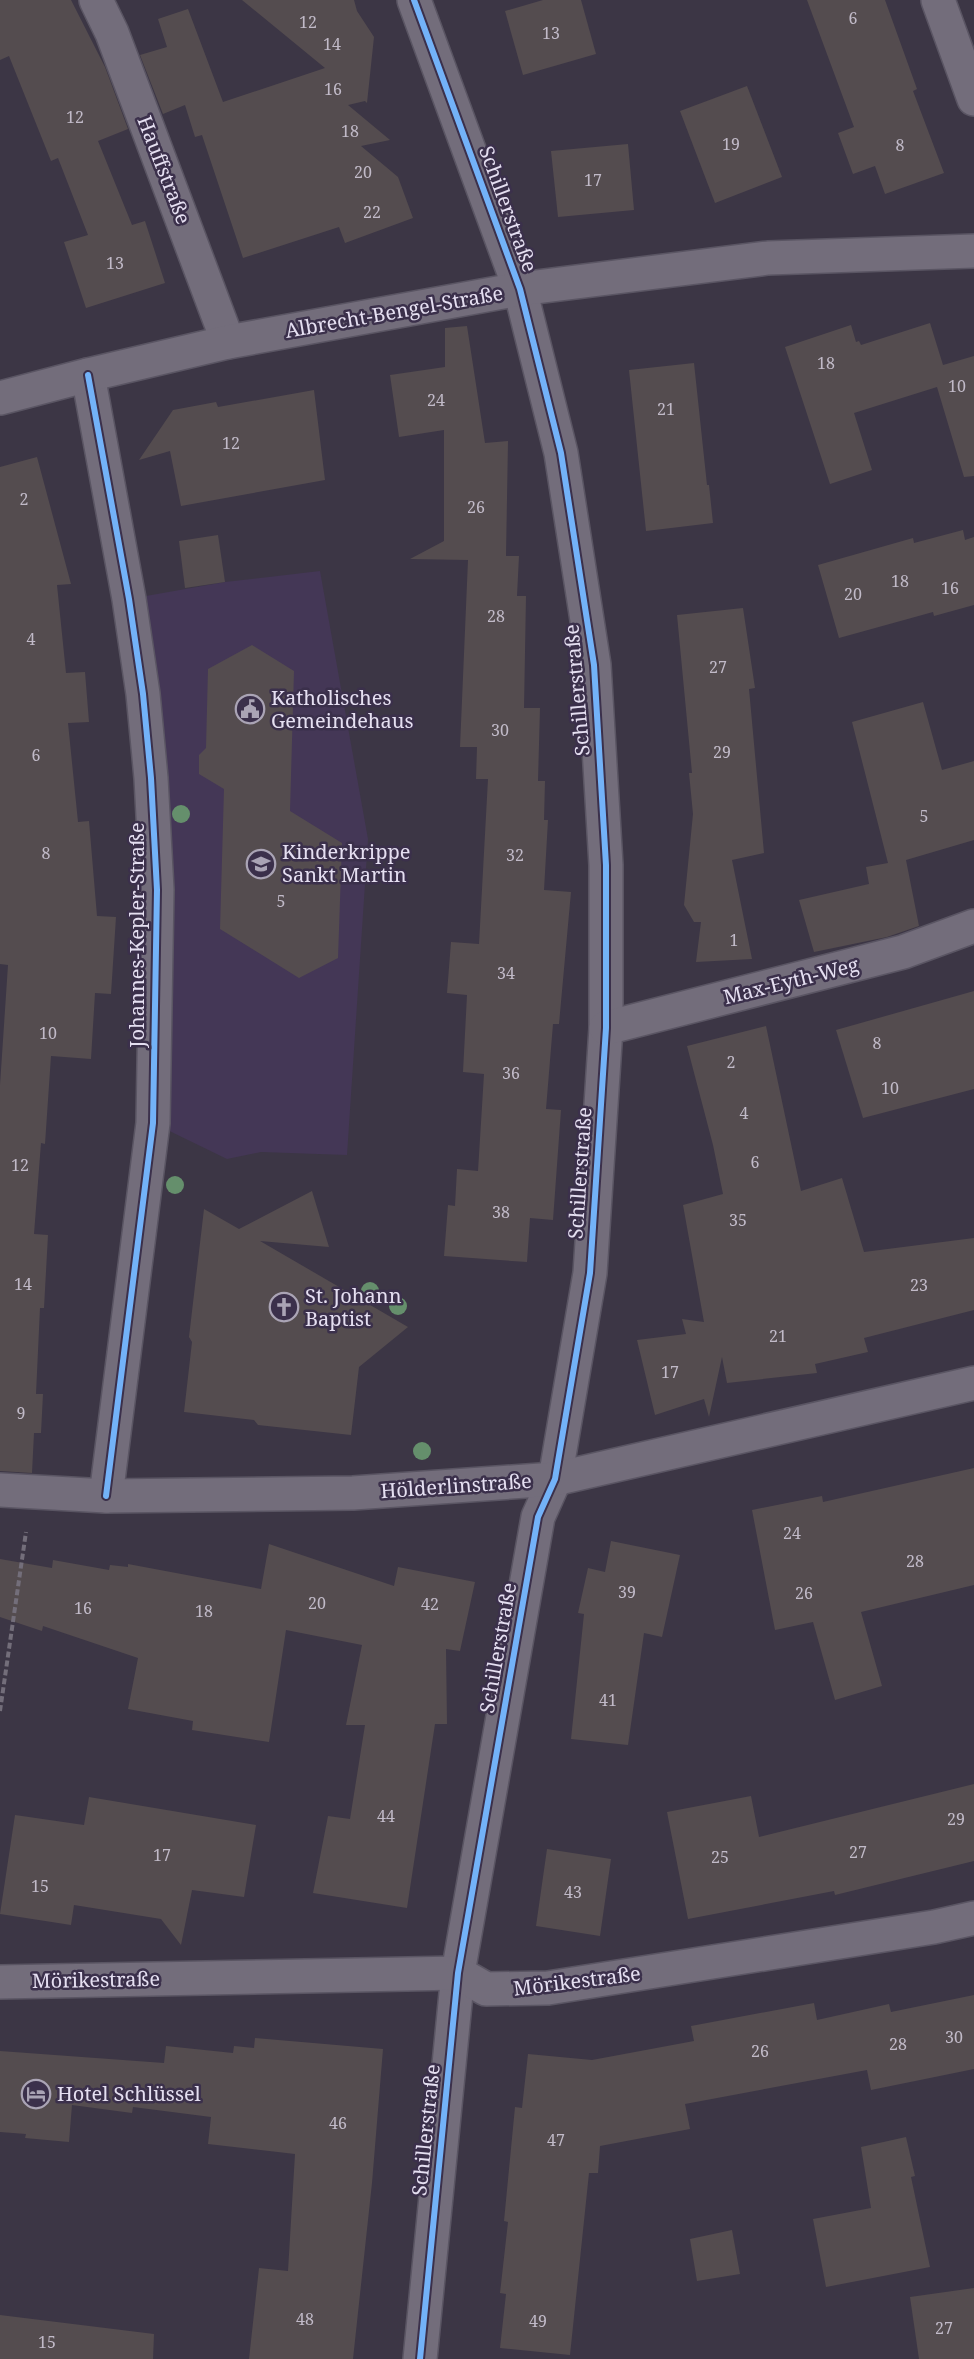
<svg xmlns="http://www.w3.org/2000/svg" width="974" height="2359" font-family="'Noto Serif',serif">
  <style>
    .built { fill: #443756 }
    .building { fill: #544c4f }
    .lines { fill: none; stroke-linecap: round; stroke-linejoin: round }
    .street-casing { stroke: #5a5563; stroke-width: 36 }
    .path { stroke: #736e7a; stroke-width: 4; stroke-dasharray: 6 3; stroke-linecap: butt }
    .street { stroke: #736d7b; stroke-width: 33 }
    .cycleway-casing { stroke: #3b304b; stroke-width: 10 }
    .cycleway { stroke: #73b2f8; stroke-width: 6 }
    .tree { fill: #658f6c }
    .labels { text-anchor: middle; stroke-width: 5; stroke-linejoin: round; paint-order: stroke }
    .number-label { font-size: 16px; fill: #c1bac8 }
    .street-label { font-size: 20px; fill: #e5dff1; stroke: #3b304b }
    .poi-label { font-size: 20px; fill: #e5dff1; stroke: #3b304b; text-anchor: start }
  </style>
  <rect width="100%" height="100%" fill="#3c3645"/>
  <path class="built" d="M320,571L368,839L347,1155L261,1152L227,1159L153,1123L129,599L225,582Z"/>
  <g class="building">
    <path d="M0,0H71L105,67L128,129L98,141L132,225L145,221L165,283L86,308L64,242L88,235L58,158L51,161L9,56L0,60Z"/>
    <path d="M242,0H354L357,11L374,37L367,103L365,101L348,105L390,140L361,146L398,177L413,218L345,243L339,227L243,258L202,135L195,137L185,105L163,114L140,55L167,47L158,19L188,9L223,102L325,68Z"/>
    <path d="M543,0H581L596,54L523,75L505,11Z"/>
    <path d="M807,0H885L917,89L913,91L944,173L885,194L875,166L853,174L838,133L854,127Z"/>
    <path d="M747,86L782,177L715,203L680,111Z"/>
    <path d="M628,144L634,210L558,217L551,151Z"/>
    <path d="M930,323L943,365L974,356V476L964,477L937,387L854,413L872,470L830,484L785,347L851,325L856,342L859,341L861,345Z"/>
    <path d="M467,326L485,443L508,441L506,556H519L517,596H526L524,708H540L538,781H545L544,820H548L544,890L571,892L559,1024H553L546,1109L561,1110L553,1220L530,1218L527,1262L444,1256L448,1205L455,1206L457,1169L478,1171L484,1074L463,1072L467,995L447,993L451,942L479,944L488,779H476L477,747H460L468,560L410,559L444,541V430L399,437L390,375L445,367V328Z"/>
    <path d="M694,363L707,485H709L713,523L646,531L629,370Z"/>
    <path d="M314,390L325,480L181,506L170,451L139,460L173,410L216,402L218,407Z"/>
    <path d="M37,457L71,584L57,585L66,673L85,672L89,722L68,723L78,822L89,821L97,916L116,917L111,994L95,993L91,1059L51,1056L45,1144L41,1143L34,1234L48,1235L44,1308H40L36,1394H43L41,1433H34L32,1473L0,1471V1085L8,965L0,964V467Z"/>
    <path d="M963,530L965,540L974,537V605L934,616L933,612L839,638L818,565L913,538L914,543Z"/>
    <path d="M218,535L225,582L185,588L179,541Z"/>
    <path d="M743,608L755,688L749,689L764,853L732,860L752,959L696,962L701,922H694L684,905L693,814L689,773H692L677,615Z"/>
    <path d="M252,645L294,671L290,811L342,843L338,958L299,978L220,929L224,789L199,774V755L206,748L208,669Z"/>
    <path d="M923,702L942,770L974,761V840L906,860L919,926L887,937L814,952L799,900L869,884L866,867L888,863L852,722Z"/>
    <path d="M974,991V1089L863,1118L836,1030Z"/>
    <path d="M766,1026L801,1191L842,1178L864,1252L974,1238V1310L864,1338L868,1352L815,1364L817,1373L727,1383L722,1357L709,1417L704,1399L655,1415L637,1340L686,1334L682,1319L704,1322L683,1205L723,1194L713,1145L687,1046Z"/>
    <path d="M312,1191L329,1247L260,1241L408,1327L359,1367L351,1435L258,1425L254,1420L184,1412L192,1342L189,1337L204,1209L239,1229Z"/>
    <path d="M974,1468V1585L861,1612L882,1686L835,1700L813,1622L775,1630L752,1510L822,1496L823,1502Z"/>
    <path d="M611,1541L680,1555L662,1637L644,1633L628,1745L571,1739L584,1614L578,1613L588,1568L605,1572Z"/>
    <path d="M269,1544L394,1586L398,1567L475,1582L460,1651L446,1649L447,1724H435L407,1908L313,1893L328,1816L350,1819L365,1725H346L362,1645L286,1630L269,1742L192,1730L193,1721L128,1709L138,1658L43,1626L42,1631L0,1617V1559L52,1568L53,1560L109,1570L110,1565L128,1567V1564L261,1589Z"/>
    <path d="M974,1784V1861L835,1895L834,1891L688,1919L667,1812L751,1796L759,1837Z"/>
    <path d="M89,1797L256,1825L244,1897L192,1890L181,1945L161,1919L74,1905L71,1925L0,1914L15,1815L84,1825Z"/>
    <path d="M547,1849L611,1859L600,1936L536,1926Z"/>
    <path d="M974,1995V2069L871,2090L867,2070L685,2104L690,2129L600,2146L598,2173H589L570,2355L500,2348L506,2294L500,2293L508,2222L504,2221L515,2107L522,2108L528,2054L592,2060L694,2041L691,2026L814,2003L817,2020L889,2004L891,2012Z"/>
    <path d="M255,2038L383,2049L372,2183L353,2359H249L259,2268L288,2271L295,2154L208,2144L211,2117L133,2107L132,2113L72,2105L69,2142L25,2138L26,2134L0,2132V2051L164,2063L166,2046L233,2053L234,2046L254,2048Z"/>
    <path d="M906,2137L915,2176L911,2177L930,2267L826,2287L813,2219L871,2208L861,2147Z"/>
    <path d="M732,2230L740,2274L697,2281L690,2239Z"/>
    <path d="M974,2288V2359H919L910,2297Z"/>
    <path d="M0,2315L154,2334L153,2359H0Z"/>
  </g>
  <g class="lines">
    <g class="street-casing">
      <g id="street">
        <path d="M96,0L112,33L228,342"/>
        <path d="M414,0L520,289L561,453L594,665L606,865V1028L590,1273L555,1479L538,1517L458,1973L420,2359"/>
        <path d="M938,0L974,99"/>
        <path d="M88,375L129,599L143,694L151,778L157,890L153,1123L106,1496"/>
        <path d="M0,398L88,375L228,342L520,289L768,258L974,251"/>
        <path d="M606,1028L903,952L974,926"/>
        <path d="M0,1490L106,1496L353,1493L555,1479L974,1383"/>
        <path d="M0,1982L458,1973L486,1989L548,1988L934,1927L974,1918"/>
      </g>
    </g>
    <path class="path" d="M0,1711L26,1532"/>
    <use href="#street" class="street"/>
    <g class="cycleway-casing">
      <g id="cycleway">
        <path d="M414,0L520,289L561,453L594,665L606,865V1028L590,1273L555,1479L538,1517L458,1973L420,2359"/>
        <path d="M88,375L129,599L143,694L151,778L157,890L153,1123L106,1496"/>
      </g>
    </g>
    <use href="#cycleway" class="cycleway"/>
  </g>
  <g class="tree">
    <circle cx="181" cy="814" r="9"/>
    <circle cx="175" cy="1185" r="9"/>
    <circle cx="370" cy="1291" r="9"/>
    <circle cx="398" cy="1306" r="9"/>
    <circle cx="422" cy="1451" r="9"/>
  </g>
  <defs>
    <g id="civic-ring" transform="scale(1.5)"><circle r="9.5" fill="#3b304b" stroke="#aaa4b5" stroke-width="1.5"/><path d="M-.6-6.5H3V-4.5H.6V-3L4-1V1h2V6H-6V1h2V-1L-.6-3ZM-1.2 2.5V6h2.4V2.5Z" fill="#aaa4b5"/></g>
    <g id="school-ring" transform="scale(1.5)"><circle r="9.5" fill="#3b304b" stroke="#aaa4b5" stroke-width="1.5"/><path d="M0-5L7-2L0 1L-7-2ZM-4 1L0 2.5L4 1V4Q0 6-4 4Z" fill="#aaa4b5"/></g>
    <g id="church-ring" transform="scale(1.5)"><circle r="9.5" fill="#3b304b" stroke="#aaa4b5" stroke-width="1.5"/><path d="M-1.2-6h2.4v3.5h3.3v2.4h-3.3V6h-2.4V-.1h-3.3v-2.4h3.3Z" fill="#aaa4b5"/></g>
    <g id="hotel-ring" transform="scale(1.5)"><circle r="9.5" fill="#3b304b" stroke="#aaa4b5" stroke-width="1.5"/><path d="M-6-4.5h1.5V1H6V5H4.5V3h-9V5H-6ZM-4 0a1.8 1.8 0 1 1 3.6 0ZM.5 0V-2.5h3Q6-2.5 6 0Z" fill="#aaa4b5"/></g>
  </defs>
  <g fill-rule="evenodd">
    <use href="#civic-ring" x="250" y="709"/>
    <use href="#school-ring" x="261" y="864"/>
    <use href="#church-ring" x="284" y="1307"/>
    <use href="#hotel-ring" x="36" y="2094"/>
  </g>
  <g class="labels">
    <g class="number-label">
      <text x="853" y="24">6</text>
      <text x="308" y="28">12</text>
      <text x="551" y="39">13</text>
      <text x="332" y="50">14</text>
      <text x="333" y="95">16</text>
      <text x="75" y="123">12</text>
      <text x="350" y="137">18</text>
      <text x="731" y="150">19</text>
      <text x="900" y="151">8</text>
      <text x="363" y="178">20</text>
      <text x="593" y="186">17</text>
      <text x="372" y="218">22</text>
      <text x="115" y="269">13</text>
      <text x="826" y="369">18</text>
      <text x="957" y="392">10</text>
      <text x="436" y="406">24</text>
      <text x="666" y="415">21</text>
      <text x="231" y="449">12</text>
      <text x="24" y="505">2</text>
      <text x="476" y="513">26</text>
      <text x="900" y="587">18</text>
      <text x="950" y="594">16</text>
      <text x="853" y="600">20</text>
      <text x="496" y="622">28</text>
      <text x="31" y="645">4</text>
      <text x="718" y="673">27</text>
      <text x="500" y="736">30</text>
      <text x="722" y="758">29</text>
      <text x="36" y="761">6</text>
      <text x="924" y="822">5</text>
      <text x="46" y="859">8</text>
      <text x="515" y="861">32</text>
      <text x="281" y="907">5</text>
      <text x="734" y="946">1</text>
      <text x="506" y="979">34</text>
      <text x="48" y="1039">10</text>
      <text x="877" y="1049">8</text>
      <text x="731" y="1068">2</text>
      <text x="511" y="1079">36</text>
      <text x="890" y="1094">10</text>
      <text x="744" y="1119">4</text>
      <text x="755" y="1168">6</text>
      <text x="20" y="1171">12</text>
      <text x="501" y="1218">38</text>
      <text x="738" y="1226">35</text>
      <text x="23" y="1290">14</text>
      <text x="919" y="1291">23</text>
      <text x="778" y="1342">21</text>
      <text x="670" y="1378">17</text>
      <text x="21" y="1419">9</text>
      <text x="792" y="1539">24</text>
      <text x="915" y="1567">28</text>
      <text x="627" y="1598">39</text>
      <text x="804" y="1599">26</text>
      <text x="317" y="1609">20</text>
      <text x="430" y="1610">42</text>
      <text x="83" y="1614">16</text>
      <text x="204" y="1617">18</text>
      <text x="608" y="1706">41</text>
      <text x="386" y="1822">44</text>
      <text x="956" y="1825">29</text>
      <text x="858" y="1858">27</text>
      <text x="162" y="1861">17</text>
      <text x="720" y="1863">25</text>
      <text x="40" y="1892">15</text>
      <text x="573" y="1898">43</text>
      <text x="954" y="2043">30</text>
      <text x="898" y="2050">28</text>
      <text x="760" y="2057">26</text>
      <text x="338" y="2129">46</text>
      <text x="556" y="2146">47</text>
      <text x="305" y="2325">48</text>
      <text x="538" y="2327">49</text>
      <text x="944" y="2334">27</text>
      <text x="47" y="2348">15</text>
    </g>
    <g class="street-label">
      <text transform="translate(164 170) rotate(69)" y="7">Hauffstraße</text>
      <text transform="translate(508 209) rotate(70)" y="7">Schillerstraße</text>
      <text transform="translate(394 312) rotate(-10)" y="7">Albrecht-Bengel-Straße</text>
      <text transform="translate(577 690) rotate(-95)" y="7">Schillerstraße</text>
      <text transform="translate(137 935) rotate(-90)" y="7">Johannes-Kepler-Straße</text>
      <text transform="translate(791 981) rotate(-14)" y="7">Max-Eyth-Weg</text>
      <text transform="translate(580 1173) rotate(-86)" y="7">Schillerstraße</text>
      <text transform="translate(456 1486) rotate(-4)" y="7">Hölderlinstraße</text>
      <text transform="translate(498 1648) rotate(-80)" y="7">Schillerstraße</text>
      <text transform="translate(96 1980) rotate(-1)" y="7">Mörikestraße</text>
      <text transform="translate(577 1981) rotate(-7)" y="7">Mörikestraße</text>
      <text transform="translate(426 2130) rotate(-84)" y="7">Schillerstraße</text>
    </g>
    <g class="poi-label">
      <text x="271" y="705">Katholisches<tspan x="271" dy="23">Gemeindehaus</tspan></text>
      <text x="282" y="859">Kinderkrippe<tspan x="282" dy="23">Sankt Martin</tspan></text>
      <text x="305" y="1303">St. Johann<tspan x="305" dy="23">Baptist</tspan></text>
      <text x="57" y="2101">Hotel Schlüssel</text>
    </g>
  </g>
</svg>
